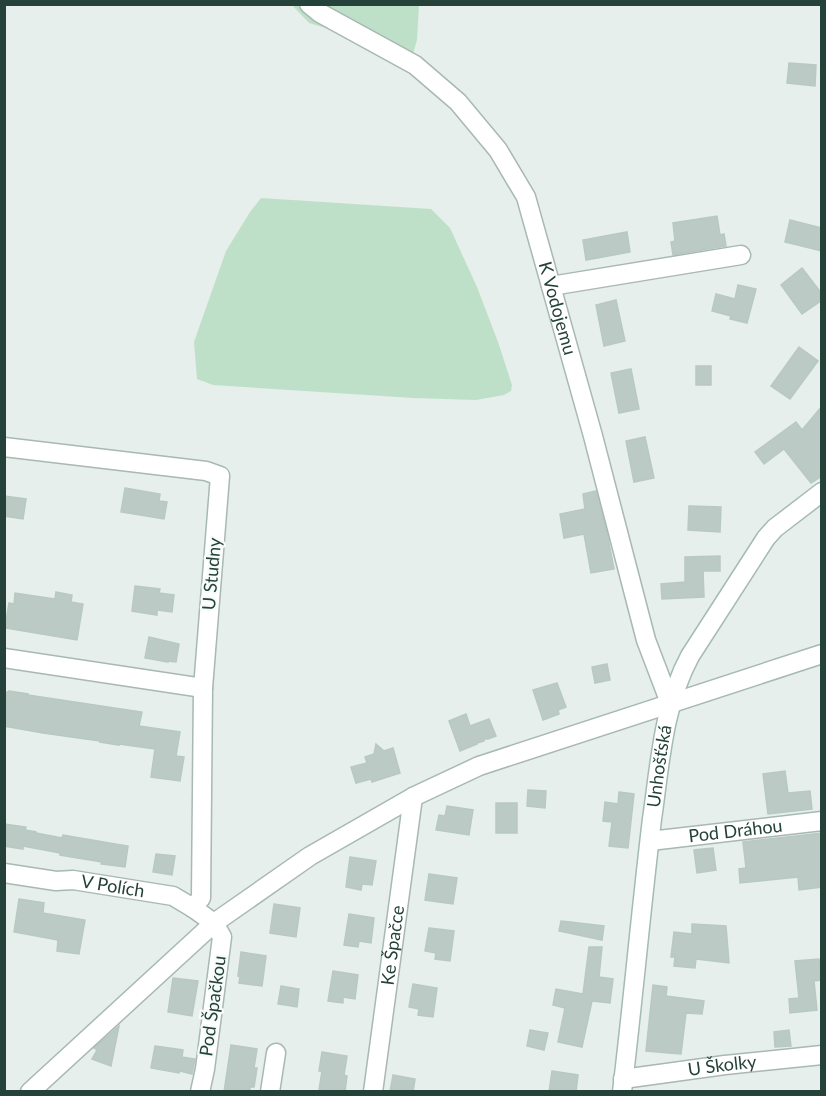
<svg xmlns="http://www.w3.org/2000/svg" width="826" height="1096" font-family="Lato,sans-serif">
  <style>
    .green { fill: #bfe0c8 }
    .building { fill: #bbcac4; stroke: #b8c9c2; stroke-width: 1.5 }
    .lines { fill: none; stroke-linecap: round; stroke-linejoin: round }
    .street-casing { stroke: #a8b8b2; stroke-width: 21 }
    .secondary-casing { stroke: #a4bbb3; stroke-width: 21 }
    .street { stroke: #fff; stroke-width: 18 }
    .secondary { stroke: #fff; stroke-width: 18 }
    .labels { text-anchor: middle; stroke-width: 4.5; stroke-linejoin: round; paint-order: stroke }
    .street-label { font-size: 18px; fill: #24423a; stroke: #f7fbf9 }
  </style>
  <rect width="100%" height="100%" fill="#e6efeb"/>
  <g class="green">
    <path d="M292,5H419L417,40L408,71L336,31L309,23Z"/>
    <path d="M261,198L431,209L450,228L477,287L498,342L512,385L511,391L504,395L476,400L413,398L213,385L197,379L194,342L226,251L250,212Z"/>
  </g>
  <g class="building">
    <path d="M789,63L816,65L815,86L787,83Z"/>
    <path d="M717,216L720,235L724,234L726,246L673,255L671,242L675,241L673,223Z"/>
    <path d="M790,220L822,228V251L785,242Z"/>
    <path d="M627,232L630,252L586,260L583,240Z"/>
    <path d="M802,268L822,294V300L802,314L781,285Z"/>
    <path d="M738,285L756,289L747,323L730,319L731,316L712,311L716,294L735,299Z"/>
    <path d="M616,300L625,341L604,346L596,305Z"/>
    <path d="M799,347L818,361L790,399L771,386Z"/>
    <rect x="696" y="366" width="15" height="19"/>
    <path d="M631,369L639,409L619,413L611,373Z"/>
    <path d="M822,406V476L811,483L784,449L764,464L755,452L796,422L802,430Z"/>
    <path d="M645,437L654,478L634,482L626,441Z"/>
    <path d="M125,488L160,494L159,501L167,502L164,519L121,512Z"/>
    <path d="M596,491L607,533L614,569L591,573L584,534L564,538L560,514L585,509L583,494Z"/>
    <path d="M4,496L26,499L23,519L4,516Z"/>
    <path d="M689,506L721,507L720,532L688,530Z"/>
    <path d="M720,556V571H703L704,597L662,599L661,584L685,582V557Z"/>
    <path d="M135,586L160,589L159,593L174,595L172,612L157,610V615L132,611Z"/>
    <path d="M56,592L72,595L71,602L83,604L77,640L5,628L9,603L14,604L15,593L55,599Z"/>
    <path d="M149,637L179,644L176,662L168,661V662L145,658Z"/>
    <path d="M607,664L610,680L595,683L592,667Z"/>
    <path d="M557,683L566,707L558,710L559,714L543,720L533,690Z"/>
    <path d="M9,691L28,694V695L142,712L139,726L180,732L176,756L184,757L180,781L151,777L155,749L119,744V745L100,742V741L43,733L4,726V692H9Z"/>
    <path d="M466,714L470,726L489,719L496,736L488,739H484V741L477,743V744L460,751L449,721Z"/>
    <path d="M376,744L384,751L393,748L400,773L372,782L371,779L356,783L351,767L367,763L365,757L374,754Z"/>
    <path d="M785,771L788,793L810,791L812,809L768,814L763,774Z"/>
    <path d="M528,790L546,791L545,808L527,806Z"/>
    <path d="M619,792L634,794L628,848L609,846L612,822L603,821L605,802L618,804Z"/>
    <rect x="496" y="803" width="21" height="30"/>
    <path d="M447,806L473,810L469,835L436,830L439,815L445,816Z"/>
    <path d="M4,824L26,827L25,830L36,832V833L62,838L63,835L128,846L125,867L101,864L102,862L60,855V853L23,846V849L4,846Z"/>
    <path d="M822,833V887L799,890L798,877L740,883L739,869L746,868L743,842Z"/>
    <path d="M713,848L716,870L697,873L694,850Z"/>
    <path d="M156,854L175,856L172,875L153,872Z"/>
    <path d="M350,857L376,861L372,885L362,884L361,890L346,887Z"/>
    <path d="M429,874L457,878L453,904L425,900Z"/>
    <path d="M19,899L44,903L43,913L85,920L79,954L57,951L58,940L14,932Z"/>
    <path d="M274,904L300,908L296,937L270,933Z"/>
    <path d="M349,914L374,918L371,943L359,941L358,947L344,945Z"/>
    <path d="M561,921L604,926L602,940L559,931Z"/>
    <path d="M692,924L726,926L729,963L696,959L695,968L674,966L675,957H671L674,932L692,934Z"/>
    <path d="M429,928L454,931L450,961L435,959L436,953L425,951Z"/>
    <path d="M589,947H602L599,977L613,979L610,1003L592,1001L582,1047L558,1042L565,1008L553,1005L556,989L583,994Z"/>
    <path d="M241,952L266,956L262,986L239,983L240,977L238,976Z"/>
    <path d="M819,959L821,980L814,981L817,1010L790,1013L789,999L799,998L795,961Z"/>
    <path d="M333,971L358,975L355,999L343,997V1003L328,1001Z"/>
    <path d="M173,978L198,981L192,1016L168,1012Z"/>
    <path d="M413,984L437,988L433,1017L418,1015L419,1009L409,1007Z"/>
    <path d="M653,985L667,987L666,996L704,1001L702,1014L686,1013L681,1054L646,1051Z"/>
    <path d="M281,986L299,989L297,1007L278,1004Z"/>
    <path d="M119,1026L111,1066L92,1059L97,1050L94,1048Z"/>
    <path d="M530,1030L548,1033L544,1050L527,1046Z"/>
    <path d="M789,1030L791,1046L775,1047L774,1032Z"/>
    <path d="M231,1045L257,1049L254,1068H257L254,1087H250V1092H224Z"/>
    <path d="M155,1046L183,1050L182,1057L195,1059L192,1074L180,1071L179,1073L151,1068Z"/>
    <path d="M322,1052L347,1056L344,1075L347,1076L345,1092L319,1090L322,1071H319Z"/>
    <path d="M552,1071L578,1075L576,1092H549Z"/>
    <path d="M393,1075L415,1079L413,1092H390Z"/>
  </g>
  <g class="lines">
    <g class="street-casing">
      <g id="street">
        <path id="s1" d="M309,4L320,13L415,65L458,102L498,150L526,197L593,436L646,640L670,703"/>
        <path d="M551,286L741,255"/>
        <path d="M4,447L206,471L220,476L203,688L4,658"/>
        <path id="s2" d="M650,841L822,821"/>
        <path id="s3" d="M4,873L56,881L73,880L173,896L193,908L214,923L222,937L205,1069L200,1092"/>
        <path d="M193,908L201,898L203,688"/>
        <path id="s4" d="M623,1079L725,1065L822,1055"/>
        <path d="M30,1092L214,923L310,856L413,797L479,766L822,654"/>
        <path d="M270,1092L276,1053"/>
        <path id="s5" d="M373,1092L413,797"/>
      </g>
    </g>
    <g class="secondary-casing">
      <g id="secondary">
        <path id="s6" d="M622,1092C633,1001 641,910 652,819C660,764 663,706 690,656L766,538L775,528L822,492"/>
      </g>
    </g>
    <use href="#street" class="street"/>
    <use href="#secondary" class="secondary"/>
  </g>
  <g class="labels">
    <g class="street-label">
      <text dy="6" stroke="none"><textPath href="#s1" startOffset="412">K Vodojemu</textPath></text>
      <text transform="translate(212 574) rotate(-85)" y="6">U Studny</text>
      <text dy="6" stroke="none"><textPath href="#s6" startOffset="328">Unhošťská</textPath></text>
      <text dy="6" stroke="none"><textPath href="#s2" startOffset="86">Pod Dráhou</textPath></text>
      <text dy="6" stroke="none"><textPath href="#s3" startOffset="110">V Polích</textPath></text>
      <text dy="6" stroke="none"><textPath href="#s5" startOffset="148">Ke Špačce</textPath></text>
      <text transform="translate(213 1006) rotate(-82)" y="6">Pod Špačkou</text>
      <text dy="6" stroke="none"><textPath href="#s4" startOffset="100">U Školky</textPath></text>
    </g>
  </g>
  <rect width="826" height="1096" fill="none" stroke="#24423a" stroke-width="12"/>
</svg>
